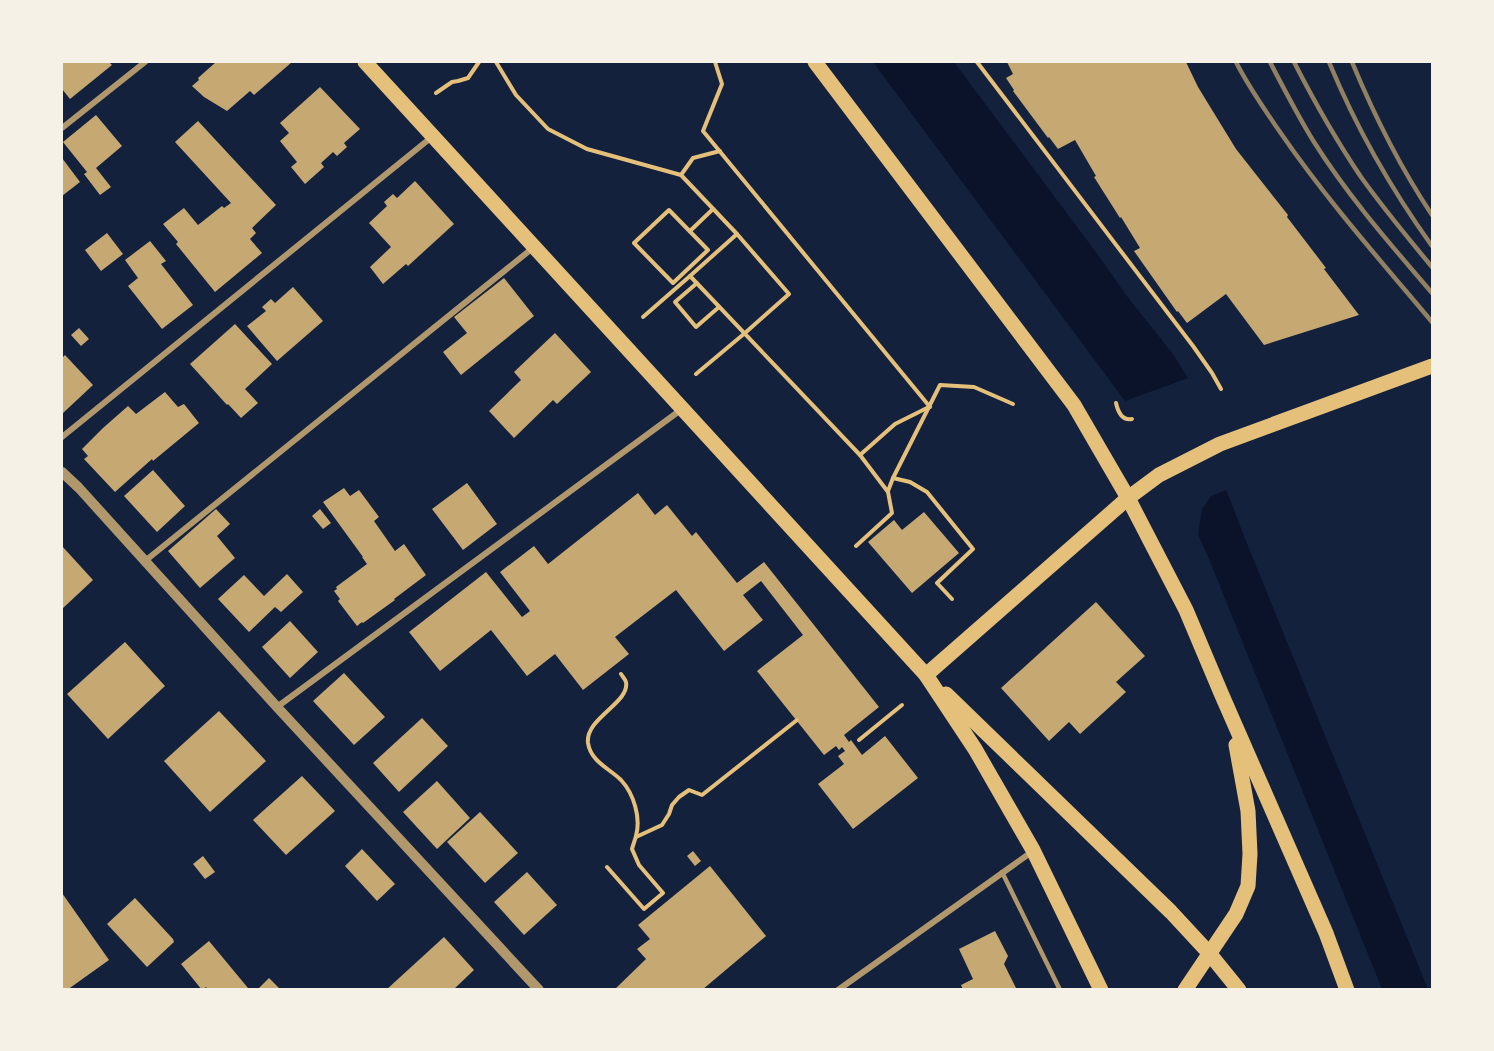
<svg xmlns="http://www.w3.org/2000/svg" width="1494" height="1051" font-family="'Noto Sans',sans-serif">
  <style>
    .water { fill: #0b132b }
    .pier { fill: #14213d }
    .building { fill: #c6a872 }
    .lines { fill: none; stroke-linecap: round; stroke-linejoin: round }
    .path { stroke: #e5c07b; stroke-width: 4 }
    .service { stroke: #b1986c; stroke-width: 4.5 }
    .minor { stroke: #b1986c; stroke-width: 6 }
    .tertiary { stroke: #b1986c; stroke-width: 10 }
    .primary { stroke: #e5c07b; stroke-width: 15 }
    .rail { stroke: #918062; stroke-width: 4.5 }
  </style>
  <rect width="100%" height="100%" fill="#14213d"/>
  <path class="water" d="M873,62H954L1101,259L1126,295L1173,354L1188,378L1226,489L1244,536L1428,989H1382L1207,554L1198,535L1125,401Z"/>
  <path class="pier" d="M1191,377L1229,489L1211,496L1202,509L1198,535L1196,538L1140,435L1125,401Z"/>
  <g class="building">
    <path d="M62,62H109L112,65L70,99L62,89Z"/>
    <path d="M216,62H292L254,95L250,91L227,111L204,97L192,86L199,80L198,78Z"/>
    <path d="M1007,62H1186L1198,87L1236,149L1288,215L1287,217L1326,268L1324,269L1359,315L1264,345L1226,294L1187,323L1178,311L1177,312L1134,251L1140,248L1121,217L1120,218L1094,177L1096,176L1075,140L1058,149L1049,137L1048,138L1013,91L1014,90L1006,78L1013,74Z"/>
    <path d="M320,87L360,129L344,143L347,147L337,156L333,152L321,163L324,167L305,184L291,167L297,162L280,141L289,133L280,123Z"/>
    <path d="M96,115L122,146L96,168L111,187L100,195L84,174L87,172L63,142Z"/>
    <path d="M198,121L276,205L252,228L256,233L250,239L262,253L215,292L176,244L178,242L163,224L184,208L198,225L222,206L224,208L231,203L175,142Z"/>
    <path d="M62,158L80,182L62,196Z"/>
    <path d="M415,181L454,224L408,266L406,264L383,284L370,267L391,247L369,223L387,206L384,202L393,194L397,198Z"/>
    <path d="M107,233L123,254L101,271L85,250Z"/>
    <path d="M150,241L166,261L161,264L193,305L162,329L128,286L138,278L125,260Z"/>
    <path d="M504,278L534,316L461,375L443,352L467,333L454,317Z"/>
    <path d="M293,287L323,321L277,361L247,326L266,311L262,307L271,299L275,303Z"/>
    <path d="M235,324L272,364L245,389L258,403L241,418L228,404L227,405L190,364Z"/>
    <path d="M79,328L89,339L81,346L71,335Z"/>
    <path d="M555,333L591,372L557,404L553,400L514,438L489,411L521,380L514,372Z"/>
    <path d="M65,355L93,385L62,414V358Z"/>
    <path d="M165,392L178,407L184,404L199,423L153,461L152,459L115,492L84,459L88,456L82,449L103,428L128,406L136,414Z"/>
    <path d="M153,470L185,506L157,532L124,496Z"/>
    <path d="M467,483L497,524L463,550L432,509Z"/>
    <path d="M344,488L350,496L359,490L379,517L374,521L395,551L404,544L426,575L394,599L395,600L363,623L362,622L357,626L338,601L340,599L334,591L337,589L336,587L367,564L362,557H363L323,502Z"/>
    <path d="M638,493L655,515L667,505L692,536L696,532L737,583L764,562L879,707L844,735L849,742L851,740L862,755L885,736L918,778L853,829L818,784L844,764L838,756L845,751L842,747L839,750L836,746L824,755L757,671L803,635L761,581L743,595L763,620L724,651L676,590L615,637L629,654L583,690L555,654L527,676L491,630L440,671L409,632L486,572L522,617L530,611L500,572L534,546L548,564Z"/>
    <path d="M216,509L230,524L217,536L235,558L200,588L168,551Z"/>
    <path d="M320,509L331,523L323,529L312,516Z"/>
    <path d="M924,512L959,553L912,593L868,542L894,520L902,530Z"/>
    <path d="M62,546L93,580L62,609Z"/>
    <path d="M287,574L303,592L281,612L275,607L249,632L218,599L244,575L264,596Z"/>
    <path d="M1096,602L1145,656L1116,682L1126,692L1080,734L1069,722L1049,741L1001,688Z"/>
    <path d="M290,621L318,652L290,678L262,647Z"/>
    <path d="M125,642L165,686L108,739L67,694Z"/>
    <path d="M344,673L385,717L354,745L313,701Z"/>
    <path d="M219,711L266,761L210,812L164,761Z"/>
    <path d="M422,718L448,746L399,792L373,763Z"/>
    <path d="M302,776L335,811L286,855L253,820Z"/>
    <path d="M437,781L470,818L437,849L403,812Z"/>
    <path d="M480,812L518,853L485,883L447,842Z"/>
    <path d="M362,849L395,884L377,901L345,866Z"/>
    <path d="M693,851L701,861L695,866L687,856Z"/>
    <path d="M203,856L215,872L205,879L193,864Z"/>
    <path d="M710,866L766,936L702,990H614L646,959L637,949L650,939L638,925Z"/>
    <path d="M527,872L557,905L524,935L494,902Z"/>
    <path d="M62,893L109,960L67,990H62Z"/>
    <path d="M135,898L173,939L174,942L147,967L107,924Z"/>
    <path d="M995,931L1008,956L1004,964L1017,990H963L961,985L973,979L959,949Z"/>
    <path d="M444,937L474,970L453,990H386Z"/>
    <path d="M209,941L248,988L246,990H208L206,987L202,990L181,964Z"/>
    <path d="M269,978L281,990H257Z"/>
  </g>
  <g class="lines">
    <g class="path">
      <path d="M496,62L516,95L548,129L587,149L681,175"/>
      <path d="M715,62L722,84L703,131L930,407"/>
      <path d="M977,62L1193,346L1212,373L1221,389"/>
      <path d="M436,93L452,82L458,81L468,78L479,62"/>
      <path d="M720,151L693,158L681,175L737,234"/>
      <path d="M669,210L708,250L673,283L634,243Z"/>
      <path d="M690,231L713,209"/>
      <path d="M697,283L675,302L696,327L719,307"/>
      <path d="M643,317L690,276"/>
      <path d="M696,374L745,333L789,294L737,234L690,276L860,455L888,492L892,513L856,546"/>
      <path d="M1116,403C1118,412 1122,421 1132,419"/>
      <path d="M860,455L895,424L929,407"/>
      <path d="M893,478L940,385L974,387L1013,404"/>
      <path d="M888,491L893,478L910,482L927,492L973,549L937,583L952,599"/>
      <path d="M859,740L902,705"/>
      <path d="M636,837L662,825L669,814L672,805L679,797L689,790L702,795L797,720"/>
      <path d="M607,867L644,909L663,893L639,865L632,849C633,845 635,840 636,836C641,818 634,794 621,780C609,768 591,762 588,743C585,718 630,703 626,682C625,679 623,677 621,674"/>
    </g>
    <path class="service" d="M1002,872L1060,990"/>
    <g class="minor">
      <path d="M62,128L145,62"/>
      <path d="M62,437L433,136"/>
      <path d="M145,561L534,247"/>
      <path d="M277,707L682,409"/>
      <path d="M838,990L1033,851"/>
    </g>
    <path class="tertiary" d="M62,472L79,488L277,707L539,990"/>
    <g class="primary">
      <path d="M365,62L926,675L975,749L1033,850L1101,990"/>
      <path d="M815,62L1074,405L1128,498L1186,610L1221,693L1326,933L1347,990"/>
      <path d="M926,675L1128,498L1159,475L1220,444L1432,366"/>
      <path d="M946,694L1171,912L1209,953L1239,990"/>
      <path d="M1185,990L1236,914L1248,886L1250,854L1248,811L1236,745"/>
    </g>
    <g class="rail">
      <path d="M1236,62C1248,86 1264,109 1280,132C1326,199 1380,260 1432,322"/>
      <path d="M1270,62C1284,89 1298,116 1314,142C1348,196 1391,245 1432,293"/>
      <path d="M1294,62C1314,101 1336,140 1361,177C1383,208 1408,238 1432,267"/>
      <path d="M1329,62C1356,127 1391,189 1432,246"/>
      <path d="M1352,62C1374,115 1400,167 1432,215"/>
    </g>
  </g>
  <rect width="1494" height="1051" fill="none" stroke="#f6f1e7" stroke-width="126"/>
</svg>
